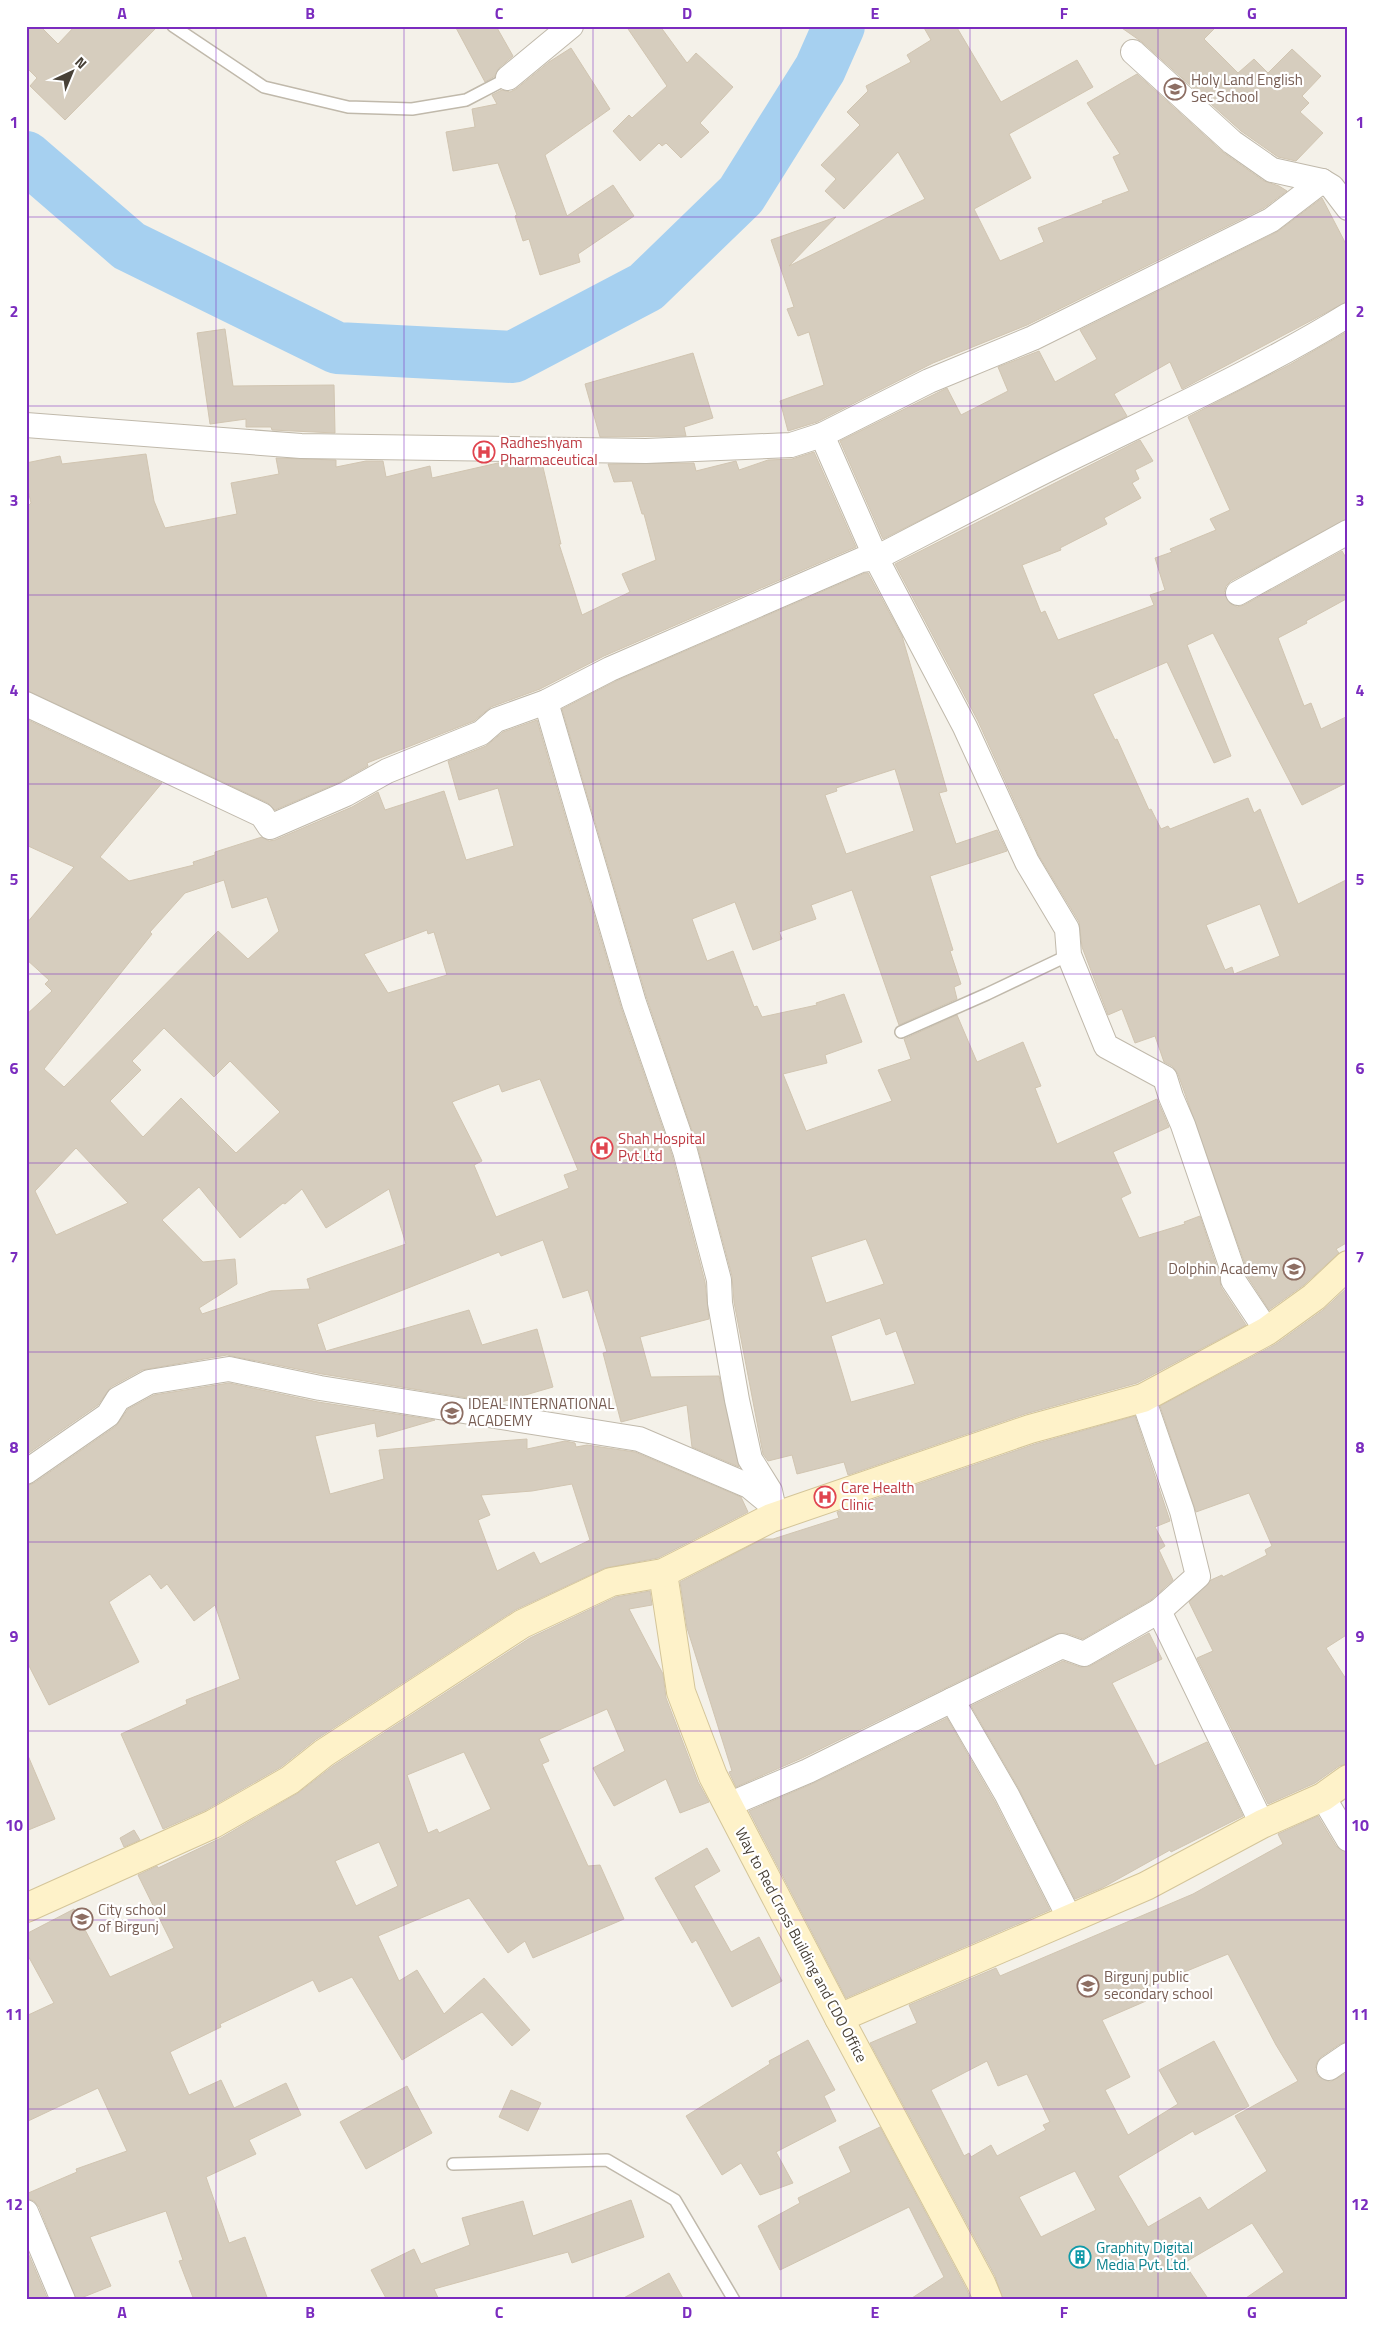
<svg xmlns="http://www.w3.org/2000/svg" width="1374" height="2326" font-family="'Titillium Web',sans-serif">
  <style>
    .lines { fill: none; stroke-linecap: round; stroke-linejoin: round }
    .river { stroke: #a6d0f0; stroke-width: 52 }
    .building { fill: #d6cdbe; stroke: #d1c5b1; fill-rule: evenodd }
    .lane-casing { stroke: #c0b9ab; stroke-width: 14 }
    .street-casing { stroke: #c0b9ab; stroke-width: 26 }
    .secondary-casing { stroke: #d4c599; stroke-width: 30 }
    .lane { stroke: #fff; stroke-width: 11 }
    .street { stroke: #fff; stroke-width: 24 }
    .secondary { stroke: #fef2c9; stroke-width: 28 }
    .grid { fill: none; stroke: #7b2cbf; stroke-width: 1; stroke-opacity: 0.55 }
    .labels { text-anchor: middle; stroke-width: 4.5; stroke-linejoin: round; paint-order: stroke }
    .education-label { font-size: 15px; fill: #785e54; stroke: #fff; text-anchor: start }
    .health-label { font-size: 15px; fill: #be3a42; stroke: #fff; text-anchor: start }
    .street-label { font-size: 15px; fill: #484137; stroke: #fff }
    .culture-label { font-size: 15px; fill: #0d838f; stroke: #fff; text-anchor: start }
    .neatline { fill: none; stroke: #7b2cbf; stroke-width: 2 }
    .grid-label { font-size: 16px; text-anchor: middle; font-weight: bold; fill: #7b2cbf }
  </style>
  <rect width="100%" height="100%" fill="#f4f1e9"/>
  <g class="lines">
    <path class="river" d="M26,157L129,246L337,348L513,357L646,287L741,195L820,69L839,26"/>
  </g>
  <g class="building">
    <path d="M26,26H40L58,44L75,26H158L65,120L30,86L37,78L26,67Z"/>
    <path d="M455,26H496L513,56L499,68L495,76L485,82Z"/>
    <path d="M626,26H660L687,63L696,53L733,87L700,123L709,132L681,158L666,143L662,146L659,143L640,161L613,131L629,115L632,118L667,86Z"/>
    <path d="M923,26H956L1001,102L1077,60L1093,87L1009,134L1031,178L974,209L1000,261L1044,242L1038,228L1103,203L1102,201L1129,191L1113,157L1120,154L1087,103L1137,74L1224,153L1264,181L1279,186L1287,191L1264,208L1027,325L933,363L817,422L788,431L780,401L824,385L809,332L798,336L787,309L794,307L771,240L836,217L789,266L925,199L898,152L844,209L825,191L836,179L821,165L860,125L847,112L868,91L866,86L911,62L907,55L931,40Z"/>
    <path d="M1119,26H1217L1204,39L1238,73L1254,59L1268,73L1292,49L1321,76L1302,96L1309,103L1300,112L1323,133L1296,161L1278,157L1241,131L1142,42Z"/>
    <path d="M571,48L610,109L545,155L567,216L613,185L634,216L578,254L580,262L540,275L529,239L523,241L515,216L517,215L498,163L453,171L446,132L475,127L472,109L497,104L492,95L502,90L510,92L516,89L549,62Z"/>
    <path d="M1322,198L1348,248V301L1182,389L1170,362L1114,394L1127,416L883,539L840,441L947,388L961,415L1008,391L998,367L1039,351L1055,382L1097,359L1080,330L1277,232Z"/>
    <path d="M225,329L233,386L334,385L335,433L272,430L271,427H246V419L210,424L197,333Z"/>
    <path d="M1348,331V518L1231,581L1226,586L1224,593L1231,604L1237,607L1244,605L1342,551L1348,561V598L1306,621L1307,623L1278,638L1304,706L1311,703L1321,729L1348,716V782L1302,805L1213,633L1187,645L1231,756L1214,763L1167,662L1093,694L1115,740L1117,739L1149,810L1151,809L1161,829L1168,826L1170,829L1248,798L1254,813L1260,809L1298,904L1348,879V1242L1336,1249L1339,1253L1304,1285L1269,1310L1247,1276L1246,1267L1178,1074L1172,1066L1164,1062L1155,1036L1135,1043L1122,1009L1108,1015L1082,947L1079,922L1039,856L978,721L895,564L1140,440L1153,461L1135,470L1139,479L1132,483L1141,498L1104,518L1107,524L1060,548L1061,550L1022,565L1041,613L1045,611L1058,640L1154,605L1150,595L1165,590L1155,558L1172,552L1170,549L1216,530L1210,519L1230,510L1188,417L1291,364ZM1260,904L1280,956L1234,974L1232,967L1225,970L1206,925Z"/>
    <path d="M693,353L713,418L684,427L686,436L600,437L585,384Z"/>
    <path d="M814,452L856,547L604,656L540,689L491,707L474,721L367,763L368,766L340,782L275,810L268,803L26,690V508L31,503L26,482V463L60,456L62,464L146,454L154,501L165,528L237,514L231,483L279,474L276,458L336,460V467L366,461H383L386,477L430,466L432,478L498,463H542L561,544H559L582,615L630,592L622,574L656,560L644,514H642L632,481L614,482L608,464L694,463L696,471L736,461L739,470L768,460L792,459Z"/>
    <path d="M865,573H868L902,636L947,791L939,793L956,844L997,830L1007,851L930,876L953,950L950,951L961,984L954,987L957,999L899,1025L852,890L811,905L816,919L779,932L782,939L753,950L735,902L692,919L707,961L733,951L754,1007L757,1006L762,1017L817,1005L816,1003L844,994L862,1042L825,1055L827,1063L783,1074L806,1131L892,1101L878,1070L911,1059L904,1039L957,1015L977,1062L1023,1042L1041,1086L1035,1088L1057,1144L1157,1099L1169,1127L1113,1152L1131,1193L1121,1198L1139,1238L1185,1224L1184,1222L1200,1216L1219,1273L1221,1287L1246,1325L1137,1383L1025,1414L848,1475L844,1462L797,1474L792,1455L768,1461L763,1454L734,1302L732,1276L698,1148L647,999L562,709L616,681ZM895,769L914,831L846,854L825,795L837,791L836,788ZM866,1239L884,1284L826,1303L811,1257ZM880,1318L886,1335L896,1331L915,1384L851,1402L831,1336Z"/>
    <path d="M26,719L162,783L100,857L129,881L194,865L193,862L215,855V852L262,837L269,841L275,840L352,807L378,792L385,810L444,791L466,860L514,846L498,788L459,800L448,761L486,746L503,732L537,720L621,1007L672,1155L705,1282L709,1319L640,1337L651,1377L719,1376L739,1467L692,1447L687,1405L621,1422L603,1353L607,1352L588,1290L563,1298L543,1240L501,1256L499,1252L317,1324L326,1351L469,1310L482,1345L537,1329L553,1387L498,1403L322,1374L227,1355L142,1370L111,1387L98,1405L26,1455V1015L52,991L45,984L49,980L26,959V924L74,867L26,845ZM224,880L232,908L267,897L279,931L248,959L218,931L64,1087L44,1069L152,934L150,932L185,893ZM427,930L428,934L434,932L447,975L388,993L364,954ZM164,1028L214,1077L230,1061L280,1112L236,1153L181,1098L143,1137L110,1101L141,1070L132,1061ZM540,1079L578,1170L564,1175L569,1188L496,1217L474,1165L482,1161L452,1102L499,1084L502,1092ZM76,1148L128,1203L56,1235L35,1191ZM199,1187L240,1238L283,1203L285,1204L302,1189L326,1228L389,1189L406,1244L307,1279L310,1289L271,1291L202,1314L199,1308L237,1284L235,1259L203,1262L162,1220Z"/>
    <path d="M1348,1287V1634L1326,1648L1348,1682V1764L1339,1766L1315,1783L1268,1804L1197,1658L1213,1651L1189,1602L1211,1580L1222,1575L1223,1577L1267,1555L1265,1550L1272,1546L1249,1493L1196,1512L1160,1406L1276,1344L1323,1310Z"/>
    <path d="M229,1383L318,1402L435,1420L377,1437L375,1423L315,1436L330,1494L384,1479L379,1450L527,1439V1449L565,1441L575,1443L576,1447L587,1445L635,1452L741,1497L748,1512L658,1558L605,1568L515,1610L315,1740L281,1767L206,1810L163,1829L121,1734L187,1704L186,1700L240,1679L215,1605L194,1621L167,1584L161,1589L150,1574L109,1602L139,1662L49,1705L26,1660V1486L34,1483L116,1426L128,1409L154,1395ZM572,1484L590,1540L540,1564L534,1552L497,1571L478,1520L490,1515L481,1495L532,1491Z"/>
    <path d="M1135,1416L1170,1521L1155,1527L1165,1546L1159,1550L1173,1580L1151,1600L1083,1639L1066,1633L1056,1634L802,1758L736,1787L729,1772L732,1771L687,1628L680,1582L763,1539H773L839,1518L837,1512L1035,1444Z"/>
    <path d="M650,1591L652,1605L629,1609L663,1674L666,1698L698,1782L709,1802L680,1813L666,1779L614,1806L593,1768L625,1751L607,1709L539,1739L549,1761L542,1764L588,1866L600,1865L624,1919L533,1958L525,1941L508,1953L469,1898L378,1936L399,1981L417,1970L444,2014L484,1978L530,2030L512,2046L482,2012L402,2060L352,1977L319,1992L313,1980L220,2024L221,2027L170,2052L189,2095L221,2080L234,2108L286,2083L301,2115L249,2140L256,2154L206,2177L229,2243L245,2237L268,2300H194L179,2261L183,2260L166,2211L90,2237L111,2286L76,2300L39,2207L34,2201L26,2198V2194L77,2172L76,2169L127,2151L98,2088L26,2122V2016L54,2003L26,1952V1934L74,1909L110,1977L174,1948L138,1875L157,1866L158,1868L221,1838L298,1793L333,1766L530,1638L616,1597ZM464,1752L491,1809L439,1833L437,1829L428,1833L407,1775ZM379,1842L398,1886L356,1906L335,1861Z"/>
    <path d="M1149,1633L1162,1659L1112,1683L1155,1766L1207,1742L1243,1816L1171,1852L1170,1850L1102,1888L1075,1899L1019,1789L971,1706L1063,1661L1080,1667L1090,1666Z"/>
    <path d="M947,1718L995,1802L1050,1910L846,1998L749,1811L814,1783Z"/>
    <path d="M26,1751L55,1819L26,1831Z"/>
    <path d="M1318,1816L1336,1846L1348,1853V2041L1340,2044L1321,2057L1317,2062L1315,2069L1318,2076L1330,2082L1348,2072V2300H1243L1284,2272L1252,2223L1184,2263L1209,2300H1003L995,2276L870,2043L917,2023L909,2005L996,1968L1000,1976L1193,1894L1283,1844L1278,1834ZM1228,1954L1276,2045L1298,2081L1235,2116L1267,2171L1208,2210L1200,2197L1148,2227L1118,2176L1193,2131L1195,2135L1249,2106L1214,2041L1159,2070L1178,2104L1128,2135L1105,2090L1130,2077L1102,2020L1146,2001L1141,1990ZM987,2061L998,2086L1027,2074L1050,2122L1043,2125L1046,2130L997,2156L991,2145L971,2157L969,2153L964,2156L931,2090ZM1075,2171L1096,2210L1041,2237L1019,2197Z"/>
    <path d="M134,1830L140,1840L124,1847L120,1838Z"/>
    <path d="M707,1848L720,1871L694,1886L731,1952L759,1937L782,1981L732,2007L696,1940L692,1943L655,1878Z"/>
    <path d="M808,2040L835,2090L824,2096L836,2121L776,2152L793,2183L760,2195L741,2163L722,2175L686,2116L770,2064L769,2061Z"/>
    <path d="M407,2086L432,2133L366,2169L340,2122Z"/>
    <path d="M511,2090L541,2103L528,2131L499,2117Z"/>
    <path d="M880,2127L967,2290L971,2300H909L944,2277L909,2207L780,2270L758,2226L800,2203L798,2198L851,2172L839,2147Z"/>
    <path d="M631,2200L644,2237L572,2263L568,2252L434,2289L439,2300H387L371,2270L414,2249L421,2264L470,2245L462,2218L523,2201L533,2236Z"/>
    <path d="M26,2248L48,2300H26Z"/>
    <path d="M669,2273L684,2300H620Z"/>
  </g>
  <g class="lines">
    <g class="lane-casing">
      <g id="lane">
        <path d="M173,26L264,87L348,107L412,109L466,100L508,78"/>
        <path d="M901,1032L987,994L1069,955"/>
        <path d="M453,2164L607,2160L675,2200L734,2300"/>
      </g>
    </g>
    <g class="street-casing">
      <g id="street">
        <path d="M1133,52L1232,142L1272,170L1322,181L1332,187L1348,208"/>
        <path d="M508,78L571,26"/>
        <path d="M26,425L301,446L646,451L791,445L822,435L929,381L1033,338L1271,220L1322,181"/>
        <path d="M822,435L876,558L965,727L1027,862L1067,929L1069,955L1106,1046L1165,1078L1171,1097L1183,1125L1233,1271V1280L1267,1331"/>
        <path d="M1238,593L1348,532"/>
        <path d="M546,702L634,1003L685,1151L719,1280L720,1303L737,1400L750,1459L770,1491L773,1505"/>
        <path d="M26,704L262,815L270,827L346,794L387,771L481,733L496,720L546,702L610,669L861,560L876,558C946,522 1017,484 1088,450C1176,407 1265,366 1348,315"/>
        <path d="M1143,1398L1182,1511L1198,1576L1159,1611L1262,1824"/>
        <path d="M26,1472L108,1415L118,1399L149,1382L229,1369L320,1388L639,1439L749,1486L772,1505"/>
        <path d="M952,1700L1062,1646L1084,1654L1159,1611"/>
        <path d="M1323,1797L1348,1839"/>
        <path d="M728,1805L808,1771L952,1700L1007,1795L1070,1919"/>
        <path d="M1329,2068L1348,2055"/>
        <path d="M26,2212L63,2300"/>
      </g>
    </g>
    <g class="secondary-casing">
      <g id="secondary">
        <path d="M663,1573L681,1692L713,1776L839,2018L981,2283L988,2300"/>
        <path d="M26,1908L213,1824L290,1780L324,1753L522,1624L611,1582L663,1573L771,1518L1030,1429L1143,1398L1267,1331L1314,1297L1348,1265"/>
        <path d="M839,2018L1146,1886L1262,1824L1323,1797L1348,1779"/>
      </g>
    </g>
    <use href="#lane" class="lane"/>
    <use href="#street" class="street"/>
    <use href="#secondary" class="secondary"/>
  </g>
  <path class="grid" d="M216,26V2300M404,26V2300M593,26V2300M781,26V2300M970,26V2300M1158,26V2300M26,217H1348M26,406H1348M26,595H1348M26,784H1348M26,974H1348M26,1163H1348M26,1352H1348M26,1542H1348M26,1731H1348M26,1920H1348M26,2109H1348"/>
  <defs>
    <g id="school-ring" transform="scale(1.125)"><circle r="9.5" fill="#fff" stroke="#8d6e63" stroke-width="1.5"/><path d="M0-5L7-2L0 1L-7-2ZM-4 1L0 2.5L4 1V4Q0 6-4 4Z" fill="#8d6e63"/></g>
    <g id="hospital-ring" transform="scale(1.125)"><circle r="9.5" fill="#fff" stroke="#e0444e" stroke-width="1.5"/><path d="M-5-5h3v3.5h4V-5h3V5h-3V1.5h-4V5h-3Z" fill="#e0444e"/></g>
    <g id="building-ring" transform="scale(1.125)"><circle r="9.5" fill="#fff" stroke="#0f9aa8" stroke-width="1.5"/><path d="M-4-6H4V6H1V3H-1V6H-4ZM-2.5-4.3h1.7v1.8h-1.7ZM.8-4.3h1.7v1.8H.8ZM-2.5-1h1.7V.8h-1.7ZM.8-1h1.7V.8H.8Z" fill="#0f9aa8"/></g>
  </defs>
  <g fill-rule="evenodd">
    <use href="#school-ring" x="1175" y="89"/>
    <use href="#hospital-ring" x="484" y="452"/>
    <use href="#hospital-ring" x="602" y="1148"/>
    <use href="#school-ring" x="1294" y="1269"/>
    <use href="#school-ring" x="452" y="1413"/>
    <use href="#hospital-ring" x="825" y="1497"/>
    <use href="#school-ring" x="82" y="1919"/>
    <use href="#school-ring" x="1088" y="1986"/>
    <use href="#building-ring" x="1080" y="2257"/>
  </g>
  <g class="labels">
    <g class="education-label">
      <text x="1191" y="85">Holy Land English<tspan x="1191" dy="17">Sec School</tspan></text>
      <text x="1278" y="1274" text-anchor="end">Dolphin Academy</text>
      <text x="468" y="1409">IDEAL INTERNATIONAL<tspan x="468" dy="17">ACADEMY</tspan></text>
      <text x="98" y="1915">City school<tspan x="98" dy="17">of Birgunj</tspan></text>
      <text x="1104" y="1982">Birgunj public<tspan x="1104" dy="17">secondary school</tspan></text>
    </g>
    <g class="health-label">
      <text x="500" y="448">Radheshyam<tspan x="500" dy="17">Pharmaceutical</tspan></text>
      <text x="618" y="1144">Shah Hospital<tspan x="618" dy="17">Pvt Ltd</tspan></text>
      <text x="841" y="1493">Care Health<tspan x="841" dy="17">Clinic</tspan></text>
    </g>
    <g class="street-label">
      <text transform="translate(801 1945) rotate(62)" y="5">Way to Red Cross Building and CDO Office</text>
    </g>
    <g class="culture-label">
      <text x="1096" y="2253">Graphity Digital<tspan x="1096" dy="17">Media Pvt. Ltd.</tspan></text>
    </g>
  </g>
  <rect width="1374" height="2326" fill="none" stroke="#ffffff" stroke-width="55"/>
  <g transform="translate(72 72) rotate(44)" stroke="#ffffff" stroke-width="4" paint-order="stroke">
  <path d="M0-4L9 19L0 12L-9 19Z" fill="#484137"/>
  <text y="-8" font-size="14" font-weight="bold" text-anchor="middle" fill="#484137">N</text>
  </g>
  <rect x="28" y="28" width="1318" height="2270" class="neatline"/>
  <g class="grid-label">
    <text x="122" y="19">A</text>
    <text x="310" y="19">B</text>
    <text x="499" y="19">C</text>
    <text x="687" y="19">D</text>
    <text x="875" y="19">E</text>
    <text x="1064" y="19">F</text>
    <text x="1252" y="19">G</text>
    <text x="14" y="128">1</text>
    <text x="1360" y="128">1</text>
    <text x="14" y="317">2</text>
    <text x="1360" y="317">2</text>
    <text x="14" y="506">3</text>
    <text x="1360" y="506">3</text>
    <text x="14" y="696">4</text>
    <text x="1360" y="696">4</text>
    <text x="14" y="885">5</text>
    <text x="1360" y="885">5</text>
    <text x="14" y="1074">6</text>
    <text x="1360" y="1074">6</text>
    <text x="14" y="1263">7</text>
    <text x="1360" y="1263">7</text>
    <text x="14" y="1453">8</text>
    <text x="1360" y="1453">8</text>
    <text x="14" y="1642">9</text>
    <text x="1360" y="1642">9</text>
    <text x="14" y="1831">10</text>
    <text x="1360" y="1831">10</text>
    <text x="14" y="2020">11</text>
    <text x="1360" y="2020">11</text>
    <text x="14" y="2210">12</text>
    <text x="1360" y="2210">12</text>
    <text x="122" y="2318">A</text>
    <text x="310" y="2318">B</text>
    <text x="499" y="2318">C</text>
    <text x="687" y="2318">D</text>
    <text x="875" y="2318">E</text>
    <text x="1064" y="2318">F</text>
    <text x="1252" y="2318">G</text>
  </g>
</svg>
